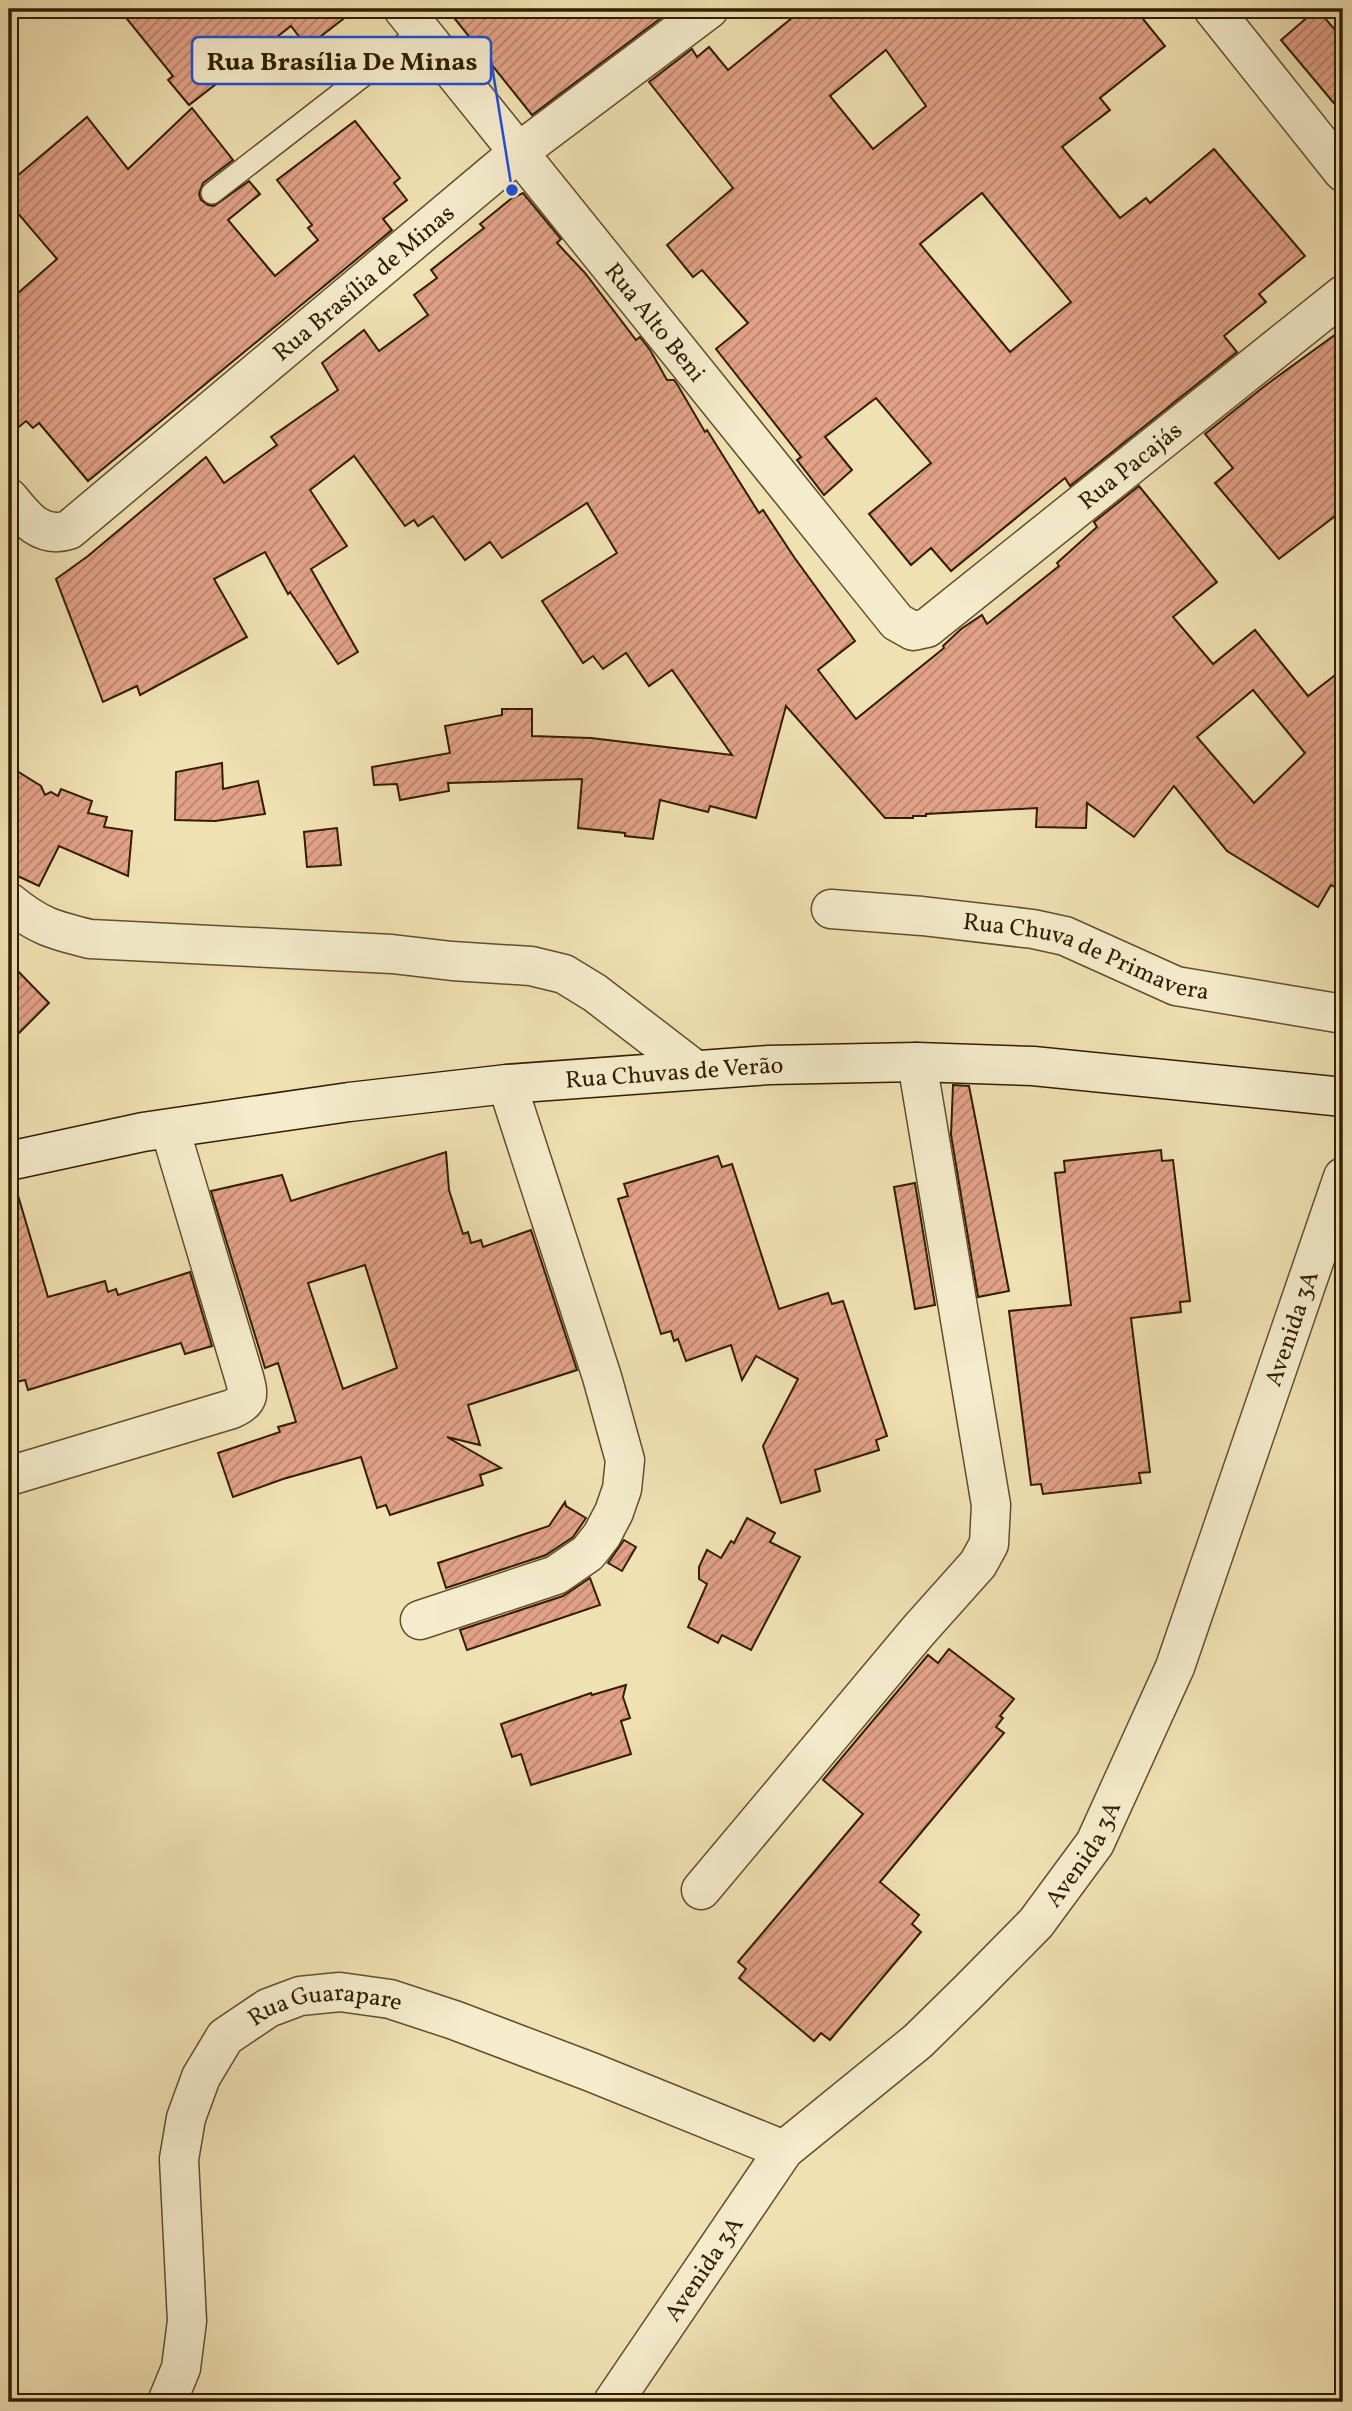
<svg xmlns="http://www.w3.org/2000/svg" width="1352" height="2411" font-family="Vollkorn,serif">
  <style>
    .building { fill: url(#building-hatch); stroke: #311d02; stroke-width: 2; fill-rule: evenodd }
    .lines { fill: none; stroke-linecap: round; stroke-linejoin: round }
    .lane-casing { stroke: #614e2e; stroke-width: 24 }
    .street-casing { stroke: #614e2e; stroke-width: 41 }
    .secondary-casing { stroke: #311d02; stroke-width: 41 }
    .lane { stroke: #f5eccd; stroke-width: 21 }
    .street { stroke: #f5eccd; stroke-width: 38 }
    .secondary { stroke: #f5eccd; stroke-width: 38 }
    .labels { text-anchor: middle; stroke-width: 6; stroke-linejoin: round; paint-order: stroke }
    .street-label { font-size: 24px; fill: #311d02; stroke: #f5eccd }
    .leader { fill: none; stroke: #1d4ed8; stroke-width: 2.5 }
    .callout-dot { fill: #1d4ed8; stroke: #f5eccd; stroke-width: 2.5 }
    .callout { fill: #f5eccd; stroke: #1d4ed8; stroke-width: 2.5 }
    .callout-label { font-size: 26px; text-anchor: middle; font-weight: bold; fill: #311d02 }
  </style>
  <defs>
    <pattern id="building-hatch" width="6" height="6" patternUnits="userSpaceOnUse" patternTransform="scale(1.75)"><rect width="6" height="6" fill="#e2a288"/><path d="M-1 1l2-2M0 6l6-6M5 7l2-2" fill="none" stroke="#b8836d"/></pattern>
  </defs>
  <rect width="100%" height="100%" fill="#f0e1b2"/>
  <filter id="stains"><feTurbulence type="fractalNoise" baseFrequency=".00286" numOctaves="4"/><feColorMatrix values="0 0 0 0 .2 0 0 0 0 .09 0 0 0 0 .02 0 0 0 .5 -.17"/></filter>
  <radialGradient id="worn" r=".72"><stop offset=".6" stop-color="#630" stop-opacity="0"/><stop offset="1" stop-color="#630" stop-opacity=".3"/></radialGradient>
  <g class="building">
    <path d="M119,9H356L307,47L291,26L189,105L168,80L173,76Z"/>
    <path d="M447,9H660L665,15L532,115Z"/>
    <path d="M803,9H1135L1165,46L1100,98L1110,110L1062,147L1120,218L1146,198L1150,203L1214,149L1305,256L1259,294L1266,302L1224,336L1237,352L1070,486L1065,478L951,571L931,548L911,565L869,514L931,463L876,398L825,437L852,470L824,495L797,460L801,457L716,349L748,323L702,270L693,277L667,245L733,188L649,82L692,49L697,57L709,47L728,70ZM886,50L926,106L873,149L830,96ZM982,193L1071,302L1010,352L920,244Z"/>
    <path d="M1317,9L1343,39V114L1281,40Z"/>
    <path d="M192,108L233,160L203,183L199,194L201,200L208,205L214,206L249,181L260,194L228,220L275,276L318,240L308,228L312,225L277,180L355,121L400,178L394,183L407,200L383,219L392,230L88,481L39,423L33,428L26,421L9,435V301L57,259L9,203V183L87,117L128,169Z"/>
    <path d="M523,193L561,239L557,243L585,273L636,340L640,337L650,350L667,380H674L677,384L705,432L707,430L759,513L763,510L794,557L855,641L818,670L856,719L944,648L943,646L961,629L982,615L987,624L1059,566L1057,563L1097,527L1094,522L1139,486L1217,582L1173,617L1213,664L1255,630L1308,696L1343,669V891L1331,885L1318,907L1227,851L1174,786L1134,837L1087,803L1086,828L1036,827L1037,808L926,814V816H913V818H885L786,706L756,818L710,806L708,812L660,800L653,839L625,836V833L578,828L582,779L448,783L449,791L400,800L397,784L374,785L372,767L450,753L445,726L502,715V709H532V736L591,738L732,755L672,670L649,686L626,653L603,669L593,656L583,663L542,601L617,553L587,503L502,558L490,542L465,560L433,516L418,526L414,520L405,526L354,456L310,490L347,546L311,569L358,652L338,664L290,592L288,594L265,552L214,579L247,637L140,695L137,686L103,702L56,579L88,556L206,457L224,483L277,445L271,437L338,390L322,363L364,330L379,351L428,315L414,295L437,278L431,270L484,228L480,224L512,198ZM1253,690L1305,753L1254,803L1197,737Z"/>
    <path d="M1343,329V510L1279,559L1215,483L1233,468L1205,434L1266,385Z"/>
    <path d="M222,763L223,789L258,781L265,814L215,821L175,820L176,772Z"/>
    <path d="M9,766L41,786L45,795L51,792L58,796L61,789L92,801L88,813L107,817L104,827L132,831L128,876L59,846L39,886L9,872Z"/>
    <path d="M337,828L341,865L307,867L304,832Z"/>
    <path d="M9,962L49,1003L9,1043Z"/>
    <path d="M953,1085L969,1086L1009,1291L978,1297L951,1135Z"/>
    <path d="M1161,1150L1162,1161L1173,1160L1190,1301L1180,1302L1181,1312L1131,1318L1150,1472L1139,1473L1141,1483L1043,1494L1041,1484L1031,1485L1009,1311L1071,1305L1055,1173L1065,1172L1064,1161Z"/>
    <path d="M446,1152L449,1190L463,1234L468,1232L471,1243L481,1240L483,1247L531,1230L577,1370L468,1405L480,1445L447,1437L501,1468L480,1475L483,1485L390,1515L386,1505L377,1508L361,1457L283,1479L233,1497L218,1453L280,1432L278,1427L296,1422L278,1363L265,1368L211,1191L282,1175L291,1201ZM365,1265L397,1368L343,1389L308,1283Z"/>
    <path d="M718,1156L722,1167L732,1164L779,1309L828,1293L832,1304L843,1301L887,1436L876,1440L879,1450L815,1470L820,1491L781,1503L763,1446L798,1379L756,1356L742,1380L731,1345L686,1361L678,1339L674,1341L671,1331L661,1334L618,1199L628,1196L624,1184Z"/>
    <path d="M915,1183L935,1305L915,1309L894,1187Z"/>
    <path d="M17,1192L48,1297L105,1281L108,1292L116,1289L118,1295L190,1272L212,1346L185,1354L181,1343L28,1390L25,1380L16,1382L9,1356V1193Z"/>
    <path d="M565,1502L566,1506L586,1518L573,1537L546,1555L446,1588L438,1563L549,1526Z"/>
    <path d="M747,1518L775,1533L770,1542L800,1557L751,1650L722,1635L718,1643L688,1627L707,1584L699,1579V1567L707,1550L721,1558L731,1541L734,1543Z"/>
    <path d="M624,1540L636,1547L622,1571L608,1563Z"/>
    <path d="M590,1578L600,1605L467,1650L460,1630L563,1596Z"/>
    <path d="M949,1649L1014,1699L1000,1716L1003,1718L996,1727L1004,1733L880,1882L919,1915L912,1924L921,1932L830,2040L821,2033L814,2041L739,1978L746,1969L738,1962L863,1814L823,1780L928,1655L938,1663Z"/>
    <path d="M626,1685L623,1697L630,1718L621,1721L631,1754L531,1785L521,1754L512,1757L501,1724L591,1693L592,1695Z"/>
  </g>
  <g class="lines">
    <g class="lane-casing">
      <path id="lane" d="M212,193L421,31"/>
    </g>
    <g class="street-casing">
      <g id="street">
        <path id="s1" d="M403,9L897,622L913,631L927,628L1343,295"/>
        <path d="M1213,9L1343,172"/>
        <path id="s2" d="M9,498C25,518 41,539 69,530L520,151L709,9"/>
        <path d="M9,902C38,926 53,930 90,939L392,954L452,961L531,966L564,974L595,993L694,1069"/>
        <path id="s3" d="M831,909L922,916L1033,929L1065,936L1176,986L1343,1014"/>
        <path d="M9,1476L232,1409C250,1401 249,1395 244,1377L170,1129"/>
        <path d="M420,1620L556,1575L588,1553L602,1535L614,1512L622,1489L625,1460L602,1377L507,1084"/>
        <path d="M701,1890L919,1630L978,1564L989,1544L991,1505L917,1062"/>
        <path id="s4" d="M167,2402L181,2368L187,2321L179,2159L186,2118L201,2077L225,2037L268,2008L300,1996L340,1992L390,1999L454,2020L591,2072L784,2150"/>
        <path id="s5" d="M613,2402L784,2150L918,2041L970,1990L1036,1923L1095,1843L1175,1667L1343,1177"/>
      </g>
    </g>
    <g class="secondary-casing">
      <g id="secondary">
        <path id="s6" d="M9,1161L143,1132L349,1102L507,1084L769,1065L917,1062L1033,1066L1343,1097"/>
      </g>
    </g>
    <use href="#lane" class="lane"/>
    <use href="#street" class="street"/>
    <use href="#secondary" class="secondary"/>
  </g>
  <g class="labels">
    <g class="street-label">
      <text dy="8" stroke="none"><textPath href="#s2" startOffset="458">Rua Brasília de Minas</textPath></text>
      <text dy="8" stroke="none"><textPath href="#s1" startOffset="402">Rua Alto Beni</textPath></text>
      <text dy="8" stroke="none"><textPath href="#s1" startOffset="1080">Rua Pacajás</textPath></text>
      <text dy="8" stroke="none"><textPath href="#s3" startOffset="262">Rua Chuva de Primavera</textPath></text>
      <text dy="8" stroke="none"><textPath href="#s6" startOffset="672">Rua Chuvas de Verão</textPath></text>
      <text dy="8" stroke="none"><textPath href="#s5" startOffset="1295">Avenida 3A</textPath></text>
      <text dy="8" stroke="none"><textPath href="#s5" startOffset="728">Avenida 3A</textPath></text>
      <text dy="8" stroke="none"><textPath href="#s4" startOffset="488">Rua Guarapare</textPath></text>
      <text dy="8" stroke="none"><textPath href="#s5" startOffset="161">Avenida 3A</textPath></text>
    </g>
  </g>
  <path class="leader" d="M512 190L491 60"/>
  <circle class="callout-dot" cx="512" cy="190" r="7"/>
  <rect class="callout" x="192" y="37" width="299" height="47" rx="7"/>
  <g class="callout-label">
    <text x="342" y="70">Rua Brasília De Minas</text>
  </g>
  <rect width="1352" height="2411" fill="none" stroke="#f0e1b2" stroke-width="35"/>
  <rect x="10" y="10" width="1331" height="2390" fill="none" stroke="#311d02" stroke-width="3.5"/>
  <rect x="18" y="18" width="1317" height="2376" fill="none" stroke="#311d02" stroke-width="2"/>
  <rect width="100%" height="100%" filter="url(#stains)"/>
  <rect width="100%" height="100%" fill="url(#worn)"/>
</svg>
